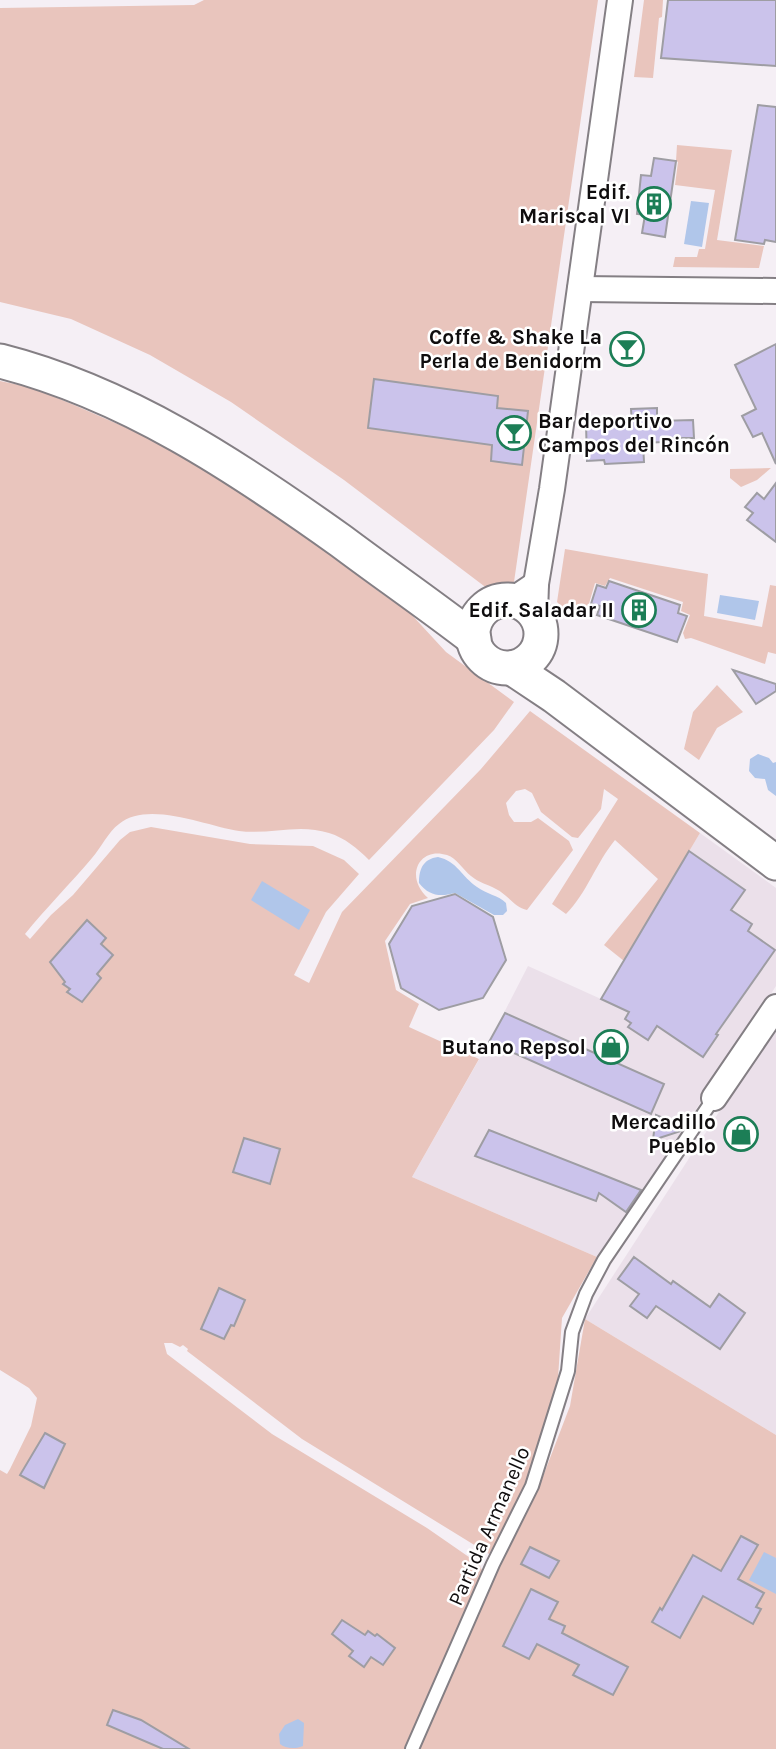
<svg xmlns="http://www.w3.org/2000/svg" width="776" height="1749" font-family="Karla,sans-serif">
  <style>
    .built { fill: #ebe0ea }
    .green { fill: #e9c5bd }
    .water { fill: #b0c6ea }
    .building { fill: #cbc3eb; stroke: #9e9da3; stroke-width: 2 }
    .lines { fill: none; stroke-linecap: round; stroke-linejoin: round }
    .lane-casing { stroke: #847f84; stroke-width: 16 }
    .street-casing { stroke: #847f84; stroke-width: 28 }
    .secondary-casing { stroke: #847f84; stroke-width: 37 }
    .lane { stroke: #fff; stroke-width: 12 }
    .street { stroke: #fff; stroke-width: 24 }
    .secondary { stroke: #fff; stroke-width: 33 }
    .labels { text-anchor: middle; stroke-width: 5; stroke-linejoin: round; paint-order: stroke }
    .poi-label { font-size: 21px; font-weight: bold; fill: #0f0d0e; stroke: #fff; text-anchor: end }
    .street-label { font-size: 21px; fill: #0f0d0e; stroke: #fff }
  </style>
  <rect width="100%" height="100%" fill="#f5eff5"/>
  <g class="built">
    <path d="M700,833L776,888V986L682,1131L597,1257L412,1177L489,1042L528,966L601,999Z"/>
    <path d="M776,1024V1435L585,1319Z"/>
  </g>
  <g class="green">
    <path d="M204,0H598L514,582C510,590 503,592 494,594L488,589L344,480L231,402L150,355L71,319L0,302V8L194,5Z"/>
    <path d="M644,0H663L662,17L659,18L653,78L634,77Z"/>
    <path d="M677,145L732,150L717,240L764,246L759,268L673,267L675,257H697L699,249H705L715,190L675,185L678,162L676,161Z"/>
    <path d="M0,381L34,388L74,405L150,438L210,472L267,508L381,593L410,613L446,652L514,702L494,730L369,860C357,848 345,838 329,833C299,823 269,835 239,831C206,826 148,800 119,824C108,832 101,848 92,858C70,884 46,908 25,934L30,939L51,915L73,895L120,840L130,832L151,827L250,844L313,846L344,860L359,874L326,912L294,975L309,983L342,912L481,769L530,711L700,833L624,961L604,945L658,879L615,840C596,863 587,893 566,914L552,904L618,799L604,789L601,809L578,838L572,837L541,812L532,793L525,789L516,791L506,803L509,815L514,822H531L538,818L569,841L573,850L527,910C515,908 507,894 496,889C487,884 479,883 471,876C463,870 457,858 447,855C419,846 404,877 428,898L410,904L385,941L396,990L419,1004L409,1027L479,1059L412,1177L597,1257L562,1318L558,1378L521,1500L489,1554L302,1439L187,1351L188,1349L183,1345L180,1347L172,1343H164L167,1354L272,1434L427,1528L479,1564L483,1572L404,1749H0V1470L7,1474L10,1469L31,1426L37,1398L29,1388L0,1370Z"/>
    <path d="M771,468L757,480L741,487L730,478V469Z"/>
    <path d="M565,549L708,574L704,616L762,627L770,585L776,586V654L768,652L765,664L691,638L685,639L683,633L690,615L681,611L683,602L610,578L605,586L595,583L586,614L567,612L557,602Z"/>
    <path d="M717,685L743,712L717,728L699,760L684,749L693,712Z"/>
    <path d="M585,1319L776,1435V1749H416L504,1553L515,1537L537,1492L570,1406Z"/>
  </g>
  <g class="water">
    <path d="M691,201L709,203L702,247L684,244Z"/>
    <path d="M720,595L759,601L755,620L717,613Z"/>
    <path d="M758,754L769,758L773,763L776,762V796L768,790L765,779L755,778L749,771L750,759Z"/>
    <path d="M438,857C457,861 462,877 477,887C486,894 498,895 506,903L507,911L503,915H494L455,893C440,897 429,896 419,883C419,869 423,859 438,857Z"/>
    <path d="M262,881L310,910L299,930L251,900Z"/>
    <path d="M764,1552L776,1558V1594L749,1580Z"/>
    <path d="M298,1719L304,1723L303,1746C297,1749 285,1749 280,1744L279,1734L285,1725Z"/>
  </g>
  <g class="building">
    <path d="M668,0H776V66L661,58Z"/>
    <path d="M758,105L776,107V242L765,240L764,244L735,240Z"/>
    <path d="M654,158L676,161L665,237L642,233L645,215L637,214L641,175L651,176Z"/>
    <path d="M616,340H639L640,357L617,358Z"/>
    <path d="M776,344V464L762,433L753,437L742,416L756,409L735,365Z"/>
    <path d="M374,379L498,396L497,408L528,411L522,465L491,461L492,445L368,428Z"/>
    <path d="M657,408V421L693,420L694,438H662V442L643,443L644,462L605,464L604,460L587,461L586,424L632,423L631,409Z"/>
    <path d="M776,483V542L747,520L753,513L745,507L757,493L764,499Z"/>
    <path d="M609,581L680,605L678,613L687,616L677,642L597,615L600,606L591,604L597,585L606,588Z"/>
    <path d="M733,670L776,684V691L756,704Z"/>
    <path d="M689,851L745,890L731,910L752,924L748,931L775,950L716,1034L718,1035L703,1057L657,1026L648,1040L628,1027L631,1023L625,1019L629,1012L601,999Z"/>
    <path d="M455,894L493,917L506,960L483,998L439,1010L401,988L389,944L412,906Z"/>
    <path d="M87,920L106,938L101,944L113,955L97,974L101,978L82,1002L67,992L70,989L63,984L65,982L50,962Z"/>
    <path d="M505,1013L664,1084L651,1114L489,1042Z"/>
    <path d="M656,1115L684,1127L681,1131L653,1140Z"/>
    <path d="M489,1130L606,1176L641,1190L626,1212L599,1193L596,1201L475,1156Z"/>
    <path d="M244,1138L280,1149L270,1184L233,1172Z"/>
    <path d="M634,1257L671,1284L673,1281L710,1307L719,1294L745,1313L720,1349L656,1306L647,1318L630,1306L639,1294L618,1279Z"/>
    <path d="M219,1288L245,1300L234,1326L231,1325L224,1339L201,1329Z"/>
    <path d="M45,1433L65,1444L44,1488L20,1475Z"/>
    <path d="M741,1536L758,1545L738,1579L764,1593L756,1607L761,1609L753,1624L703,1596L680,1638L652,1622L660,1608L662,1610L693,1555L721,1571Z"/>
    <path d="M530,1547L559,1561L549,1578L521,1564Z"/>
    <path d="M531,1589L558,1602L549,1619L565,1626L562,1633L628,1667L613,1695L573,1675L579,1665L537,1644L529,1659L503,1646Z"/>
    <path d="M342,1620L365,1635L368,1631L375,1636L377,1634L395,1648L383,1665L371,1657L364,1667L349,1656L353,1651L332,1634Z"/>
    <path d="M113,1710L141,1720L189,1749H163L107,1725Z"/>
  </g>
  <g class="lines">
    <g class="lane-casing">
      <path id="lane" d="M412,1749L493,1564L532,1486L568,1371L572,1332L586,1294L604,1260L714,1098"/>
    </g>
    <g class="street-casing">
      <g id="street">
        <path d="M580,289L776,291"/>
        <path d="M511,601L536,584"/>
        <path d="M535,614L536,584L552,489L620,0"/>
        <path d="M714,1098L776,1007"/>
      </g>
    </g>
    <g class="secondary-casing">
      <g id="secondary">
        <path d="M0,361C126,393 236,466 341,541C385,574 430,605 474,639"/>
        <circle cx="507" cy="634" r="34"/>
        <path d="M512,668L554,696L776,863"/>
      </g>
    </g>
    <use href="#lane" class="lane"/>
    <use href="#street" class="street"/>
    <use href="#secondary" class="secondary"/>
  </g>
  <defs>
    <g id="building-ring" transform="scale(1.75)"><circle r="9.5" fill="#fff" stroke="#1c7e56" stroke-width="1.5"/><path d="M-4-6H4V6H1V3H-1V6H-4ZM-2.5-4.3h1.7v1.8h-1.7ZM.8-4.3h1.7v1.8H.8ZM-2.5-1h1.7V.8h-1.7ZM.8-1h1.7V.8H.8Z" fill="#1c7e56"/></g>
    <g id="bar-ring" transform="scale(1.75)"><circle r="9.5" fill="#fff" stroke="#1c7e56" stroke-width="1.5"/><path d="M-6-5H6L.8 .8V4.5H3.5V6h-7V4.5H-.8V.8Z" fill="#1c7e56"/></g>
    <g id="shop-ring" transform="scale(1.75)"><circle r="9.5" fill="#fff" stroke="#1c7e56" stroke-width="1.5"/><path d="M-5-2.5h2.3a2.7 3.5 0 0 1 5.4 0H5L5.5 6h-11ZM-1.5-2.5h3a1.5 2.3 0 0 0-3 0Z" fill="#1c7e56"/></g>
  </defs>
  <g fill-rule="evenodd">
    <use href="#building-ring" x="654" y="204"/>
    <use href="#bar-ring" x="627" y="349"/>
    <use href="#bar-ring" x="514" y="433"/>
    <use href="#building-ring" x="639" y="610"/>
    <use href="#shop-ring" x="611" y="1047"/>
    <use href="#shop-ring" x="741" y="1134"/>
  </g>
  <g class="labels">
    <g class="poi-label">
      <text x="630" y="199">Edif.<tspan x="630" dy="24">Mariscal VI</tspan></text>
      <text x="602" y="344">Coffe &amp; Shake La<tspan x="602" dy="24">Perla de Benidorm</tspan></text>
      <text x="538" y="428" text-anchor="start">Bar deportivo<tspan x="538" dy="24">Campos del Rincón</tspan></text>
      <text x="614" y="617">Edif. Saladar II</text>
      <text x="586" y="1054">Butano Repsol</text>
      <text x="716" y="1129">Mercadillo<tspan x="716" dy="24">Pueblo</tspan></text>
    </g>
    <g class="street-label">
      <text transform="translate(489 1526) rotate(-66)" y="7">Partida Armanello</text>
    </g>
  </g>
</svg>
